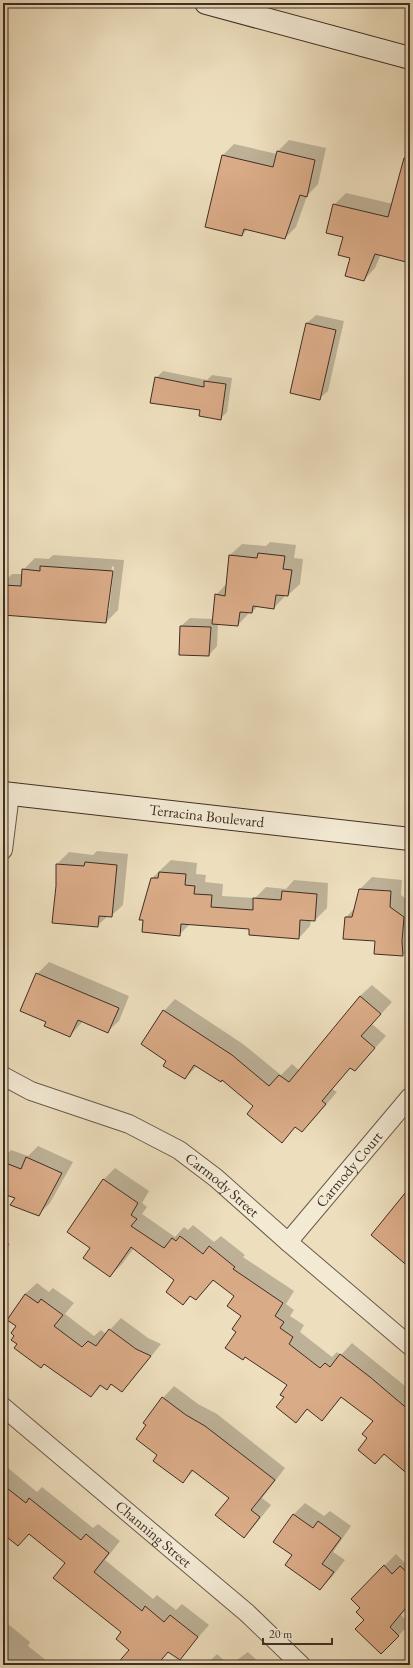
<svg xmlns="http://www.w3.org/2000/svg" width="413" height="1668" font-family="'EB Garamond',serif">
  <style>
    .shadow { fill: #0003; fill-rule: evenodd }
    .building { fill: #daab87; stroke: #402e25 }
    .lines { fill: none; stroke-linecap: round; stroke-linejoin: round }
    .street-casing { stroke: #6b5a4b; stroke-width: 20 }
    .secondary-casing { stroke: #402e25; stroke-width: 24 }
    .street { stroke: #f3ead4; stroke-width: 18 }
    .secondary { stroke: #f3ead4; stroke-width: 22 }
    .labels { text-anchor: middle; stroke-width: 3; stroke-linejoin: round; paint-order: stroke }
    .street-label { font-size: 15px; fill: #402e25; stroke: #f3ead4 }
  </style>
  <rect width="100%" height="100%" fill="#eddebd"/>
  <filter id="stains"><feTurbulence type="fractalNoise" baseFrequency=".005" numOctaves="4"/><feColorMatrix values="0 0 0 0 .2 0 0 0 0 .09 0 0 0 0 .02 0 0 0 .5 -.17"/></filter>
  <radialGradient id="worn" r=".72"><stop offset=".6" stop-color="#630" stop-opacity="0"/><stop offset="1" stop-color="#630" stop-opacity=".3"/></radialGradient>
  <g class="shadow">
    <path d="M289,140L326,148L318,184L307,196L296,227L285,238L248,229L242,235L223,155L234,144L277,154L278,151Z"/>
    <path d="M410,176V262L381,254L375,268L364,280L351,257L334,205L346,193L393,204Z"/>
    <path d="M316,315L344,321L328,391L319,399L291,393L307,323Z"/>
    <path d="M163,371L207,380L212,375L232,378L227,412L220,419L156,378Z"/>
    <path d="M270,542L296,545L294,558L303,559L300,584L288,595H286L274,608L258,606L252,612H250L238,625L218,623L217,646L209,655L180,654L181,626L190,618L213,619L216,595L227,583L230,555L242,544L266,546Z"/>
    <path d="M53,555L124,560L118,610L106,622L3,614V583L12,574H23V570L35,558L49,559ZM112,566L114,567L109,611H107Z"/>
    <path d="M97,851L128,854L123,905L111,916H108L97,926L57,886V864L69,852L93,855Z"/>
    <path d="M171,860L197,863L196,874L206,875L205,882L223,884L222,896L255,898L266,887L286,889L294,880L328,883L327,908L315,920L311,919L310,926L299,938L250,928L190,924L179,935L152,878Z"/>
    <path d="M372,877L402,880L401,895L410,902V948L403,955L375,953L376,940L346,917L355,908L360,889Z"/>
    <path d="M49,962L129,996L119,1021L107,1032L83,1021L70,1036L47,1021L37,974Z"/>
    <path d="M372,985L392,1002L372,1024L386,1036L355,1070L351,1067L332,1089L337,1092L313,1120L302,1131L296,1126L282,1142L254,1106L223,1079L197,1066L185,1078L168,1061L164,1011L175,999L243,1044L281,1075L292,1064L300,1071L360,996Z"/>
    <path d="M38,1146L73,1162L50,1203L39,1214L16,1198L3,1193V1158L11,1150L28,1156Z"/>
    <path d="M115,1168L149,1191L142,1203L147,1207L142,1214L175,1237L184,1227L188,1230L193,1225L214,1242L221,1236L245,1255L243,1257L294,1291L286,1304L294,1310L290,1316L304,1325L300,1332L332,1357L337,1352L341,1355L352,1343L410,1390V1474L385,1454L375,1463L369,1438L374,1421L342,1397L322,1420L308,1409L296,1421L285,1397L289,1385L237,1331L242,1315L236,1296L214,1280L196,1299L191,1295L183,1304L176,1280L134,1248L122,1264L110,1276L92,1248L68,1231L104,1179Z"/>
    <path d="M3,1239L10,1244L3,1255Z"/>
    <path d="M37,1283L49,1292L53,1288L74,1303L65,1314L94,1336L101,1330L106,1334L121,1318L148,1338L161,1344L133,1379L122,1391L112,1383L107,1388L102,1385L91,1396L18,1344L16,1335L25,1294Z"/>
    <path d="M174,1386L198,1404L217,1414L285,1468L262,1498L271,1505L255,1525L244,1537L230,1498L194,1470L183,1482L159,1455L148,1425L163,1398Z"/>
    <path d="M3,1464L37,1492L42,1487L93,1528L98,1524L120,1541L105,1560L153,1599L157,1595L176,1610L182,1604L209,1625L180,1658L169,1651L157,1665H132L130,1649L123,1632L66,1563L30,1533H3Z"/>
    <path d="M305,1503L324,1516L330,1511L351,1526L333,1552L345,1560L331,1578L320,1589L293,1555L274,1541L294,1514Z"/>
    <path d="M396,1554L405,1563L410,1558V1604L401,1615L410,1624L381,1653L365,1620L362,1608L384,1566Z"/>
    <path d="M3,1620L30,1642L28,1646L52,1665H3Z"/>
    <path d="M248,1652L262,1665H230Z"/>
    <path d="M217,1654L229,1665H206Z"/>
  </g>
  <g class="building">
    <path d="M277,151L315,160L307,197L300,195L285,239L244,229L242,236L205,227L222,155L273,167Z"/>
    <path d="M404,158L410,159V263L375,254L364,281L345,276L350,258L338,255L343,237L326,233L333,204L388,217Z"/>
    <path d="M306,323L336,330L320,400L290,393Z"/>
    <path d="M155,377L204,387V381L226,384L221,420L199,416L200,410L150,403Z"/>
    <path d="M258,553L285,556L283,569L292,570L288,596L276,595L274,609L253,606L252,613L240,612L238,626L212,624L215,594L225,596L229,555L257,558Z"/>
    <path d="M40,566L113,571L106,623L3,615V585L21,586L22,569L40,571Z"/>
    <path d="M180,626L211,627L209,656L179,655Z"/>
    <path d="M85,862L117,865L112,917L99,916L98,927L52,923L56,886V864L84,866Z"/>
    <path d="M159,872L186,874L185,885L195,886L194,894L212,895L211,907L253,910V898L281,900L282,891L317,894L315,921L300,920L299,939L249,935V929L181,924L180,936L142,932L143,920H139L151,878H158Z"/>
    <path d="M359,889L391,891L390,907L404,917L402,941L403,956L374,954L375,941L343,939L345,917H352Z"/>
    <path d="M36,973L119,1008L108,1033L78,1020L70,1037L44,1026L46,1022L20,1011Z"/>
    <path d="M360,996L381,1014L361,1036L375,1048L355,1071L350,1068L322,1101L326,1104L302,1132L295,1127L282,1143L247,1114L253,1106L222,1080L221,1082L194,1065L185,1079L163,1066L166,1061L141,1044L163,1010L232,1055L269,1086L279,1075L289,1082Z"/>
    <path d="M26,1157L62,1173L39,1216L10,1205L15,1198L3,1194V1162L21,1169Z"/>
    <path d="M103,1179L138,1203L131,1215L137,1219L131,1226L164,1248L172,1238L176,1241L180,1236L203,1254L209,1246L235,1267L233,1269L283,1303L275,1316L284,1322L280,1328L293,1337L289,1344L320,1368L325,1363L330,1367L340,1354L370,1377L410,1411V1476L384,1454L375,1464L358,1450L367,1438L362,1434L373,1421L341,1397L322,1421L307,1409L296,1423L276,1407L284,1397L280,1395L287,1385L245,1357L243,1360L225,1348L236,1332L232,1329L241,1316L227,1306L234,1296L213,1280L196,1300L190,1296L183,1305L166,1292L174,1280L131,1247L110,1277L83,1258L90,1248L67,1232Z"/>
    <path d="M410,1187V1268L371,1235Z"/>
    <path d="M25,1294L38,1303L41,1299L63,1315L54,1326L82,1347L88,1341L96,1346L109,1329L136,1349L151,1356L122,1392L111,1384L107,1390L100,1385L91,1397L44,1364L41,1368L14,1348L17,1344L11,1340L14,1336L11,1333L16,1326L7,1320Z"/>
    <path d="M162,1397L186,1415L205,1426L275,1480L251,1510L260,1517L244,1538L215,1515L229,1498L192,1470L183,1483L153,1461L157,1455L136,1439L146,1425L143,1423Z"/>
    <path d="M3,1485L26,1503L29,1498L81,1540L86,1534L109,1553L94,1572L142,1611L145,1606L164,1622L170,1615L198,1637L180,1660L168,1652L157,1665H116L129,1650L116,1639L121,1632L53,1578L65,1563L29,1534L18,1546L3,1534Z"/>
    <path d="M293,1514L313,1528L318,1521L341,1538L322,1564L334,1572L320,1590L285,1565L292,1555L273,1542Z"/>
    <path d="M384,1565L392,1574L400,1566L410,1575V1603L390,1627L399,1636L381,1654L355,1629L364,1620L356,1612L360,1608L351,1599Z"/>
  </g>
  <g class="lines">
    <g class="street-casing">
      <g id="street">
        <path d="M3,850L10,794"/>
        <path id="s1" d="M3,1076L31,1091L129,1124L179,1150L216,1178L288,1242L410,1346"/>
        <path id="s2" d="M288,1242L410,1097"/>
        <path id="s3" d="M3,1407L247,1613L301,1665"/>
      </g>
    </g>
    <g class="secondary-casing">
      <g id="secondary">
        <path d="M206,3L410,58"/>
        <path id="s4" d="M3,793L410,839"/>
      </g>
    </g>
    <use href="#street" class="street"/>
    <use href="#secondary" class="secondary"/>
  </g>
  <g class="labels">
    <g class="street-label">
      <text dy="5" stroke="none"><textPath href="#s4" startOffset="205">Terracina Boulevard</textPath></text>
      <text dy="5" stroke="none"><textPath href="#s2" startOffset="95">Carmody Court</textPath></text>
      <text dy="5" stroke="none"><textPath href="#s1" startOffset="247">Carmody Street</textPath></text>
      <text dy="5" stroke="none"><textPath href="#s3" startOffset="197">Channing Street</textPath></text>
    </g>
  </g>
  <rect width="413" height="1668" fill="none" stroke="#eddebd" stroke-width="16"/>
  <rect x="4" y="4" width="405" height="1660" fill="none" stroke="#402e25" stroke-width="2"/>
  <rect x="8" y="8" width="397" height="1652" fill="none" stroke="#402e25"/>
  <path d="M263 1638v6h69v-6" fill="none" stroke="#402e25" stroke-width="2"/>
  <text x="269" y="1638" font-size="12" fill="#402e25" stroke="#f3ead4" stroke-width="3" paint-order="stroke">20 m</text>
  <rect width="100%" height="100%" filter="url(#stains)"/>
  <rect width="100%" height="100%" fill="url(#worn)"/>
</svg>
